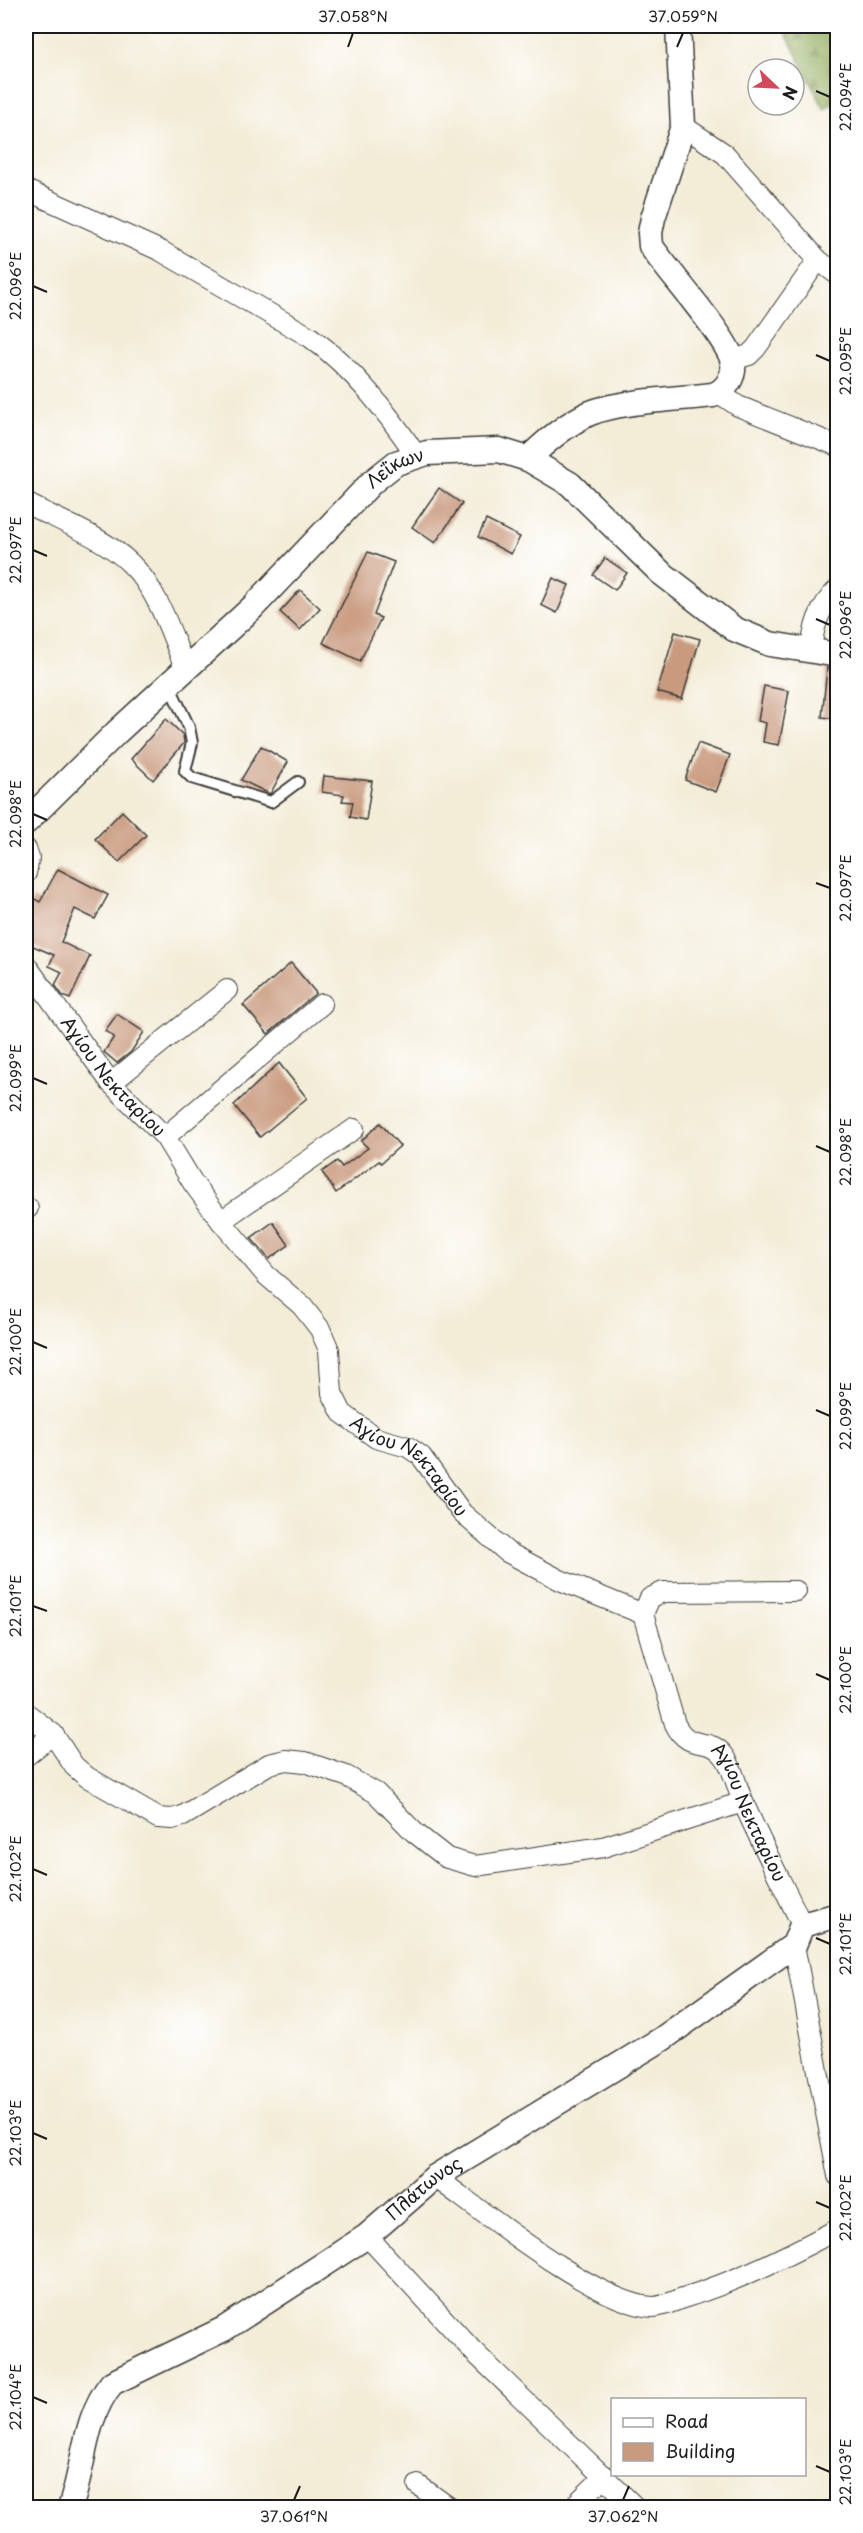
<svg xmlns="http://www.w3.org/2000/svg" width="863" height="2533" font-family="'Playpen Sans',sans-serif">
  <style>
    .forest { fill: url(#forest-firs); stroke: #57633c; stroke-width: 1.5 }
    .building { fill: #c99a7e }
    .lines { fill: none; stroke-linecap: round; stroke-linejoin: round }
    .service-casing { stroke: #3c3b38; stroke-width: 14 }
    .minor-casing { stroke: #3c3b38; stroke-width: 22 }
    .tertiary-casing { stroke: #3c3b38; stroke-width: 27 }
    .service { stroke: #fff; stroke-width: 10 }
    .minor { stroke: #fff; stroke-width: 20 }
    .tertiary { stroke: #fff; stroke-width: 24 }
    .ticks { fill: none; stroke: #1c1c1c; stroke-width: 2 }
    .labels { text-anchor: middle; stroke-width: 4.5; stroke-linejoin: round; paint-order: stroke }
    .street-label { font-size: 18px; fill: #1c1c1c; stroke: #fff }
    .neatline { fill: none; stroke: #1c1c1c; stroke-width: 2 }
    .ticks-label { font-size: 15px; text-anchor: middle; fill: #1c1c1c }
  </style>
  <defs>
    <pattern id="forest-firs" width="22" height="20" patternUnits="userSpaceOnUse" patternTransform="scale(1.5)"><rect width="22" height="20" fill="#92aa5b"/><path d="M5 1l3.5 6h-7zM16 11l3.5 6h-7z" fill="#768a4a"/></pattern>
  </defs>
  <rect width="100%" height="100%" fill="#fff"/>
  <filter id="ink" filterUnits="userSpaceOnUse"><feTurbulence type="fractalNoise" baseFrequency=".0167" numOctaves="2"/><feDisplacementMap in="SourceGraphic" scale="12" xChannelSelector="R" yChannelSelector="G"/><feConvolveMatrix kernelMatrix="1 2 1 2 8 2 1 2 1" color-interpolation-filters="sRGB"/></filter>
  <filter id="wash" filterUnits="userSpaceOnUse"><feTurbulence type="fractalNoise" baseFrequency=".008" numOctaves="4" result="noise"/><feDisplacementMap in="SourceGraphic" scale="24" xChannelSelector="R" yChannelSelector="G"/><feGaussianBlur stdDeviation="1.35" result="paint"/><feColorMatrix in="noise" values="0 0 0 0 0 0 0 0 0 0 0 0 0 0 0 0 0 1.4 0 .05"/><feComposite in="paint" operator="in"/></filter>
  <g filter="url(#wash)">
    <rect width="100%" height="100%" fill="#f3ecd7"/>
    <path class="forest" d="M782,26H837V101L824,109Z"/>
    <g id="blocks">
      <g class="building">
        <path d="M439,488L462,504L435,543L412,527Z"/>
        <path d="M486,520L520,537L511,554L478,537Z"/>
        <path d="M368,552L394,562L374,615L381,618L360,661L323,643Z"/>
        <path d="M605,558L627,573L615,590L593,575Z"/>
        <path d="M553,578L569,585L557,613L541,605Z"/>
        <path d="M300,590L320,608L300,630L280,612Z"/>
        <path d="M675,632L700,639L682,699L657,692Z"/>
        <path d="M827,668L837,669V719L822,717Z"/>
        <path d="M764,686L789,691L779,745L763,742L766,723L758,721Z"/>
        <path d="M166,719L183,735L184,743L153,780L131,759Z"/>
        <path d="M698,743L730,755L716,792L685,780Z"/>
        <path d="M261,746L288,762L270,794L241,780Z"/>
        <path d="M324,776L372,781L366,820L350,817L353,802L342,801L344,795L322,792Z"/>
        <path d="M122,811L146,835L119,862L95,839Z"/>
        <path d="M58,869L108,895L95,919L75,909L61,942L90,956L70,999L63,996L55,985L62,972L49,966L54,955L26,943V917L33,898L40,902Z"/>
        <path d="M291,963L316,993L268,1034L243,1005Z"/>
        <path d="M117,1014L144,1032L131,1052L117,1063L104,1052L114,1037L105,1031Z"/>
        <path d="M279,1063L307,1098L260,1137L234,1105Z"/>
        <path d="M380,1123L400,1146L381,1163L379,1161L336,1193L322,1172L337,1161L342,1167L368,1148L361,1141Z"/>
        <path d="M273,1222L289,1245L269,1259L251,1238Z"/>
      </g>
    </g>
  </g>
  <g filter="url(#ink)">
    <use href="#blocks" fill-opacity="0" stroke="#3c3b38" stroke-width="1.5"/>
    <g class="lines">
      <g class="service-casing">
        <path id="service" d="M169,685L189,727L192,743L185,771L192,778L271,802L298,782"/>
      </g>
      <g class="minor-casing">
        <g id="minor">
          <path d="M683,126L725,154L818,260L838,275"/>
          <path d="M26,190L161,251L310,337C353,368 387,412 416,455"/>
          <path d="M733,360L749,355L756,348L818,260"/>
          <path d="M719,393L738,406L838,446"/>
          <path d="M26,503C59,521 102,536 130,563C159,591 171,634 186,670"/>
          <path d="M811,652C813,627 819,607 838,589"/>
          <path d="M26,849L29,858L26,873"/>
          <path id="s1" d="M26,965L111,1083L165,1137L193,1183L221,1221L266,1275L302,1306L320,1329L329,1350L332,1393L342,1413L376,1438L408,1447L421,1456L462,1513L507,1552L560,1580L643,1614L675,1724C690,1754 709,1734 725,1757C734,1770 737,1789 744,1804C762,1845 783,1885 802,1925"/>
          <path d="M111,1083L227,990"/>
          <path d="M165,1137L322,1004"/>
          <path d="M26,1207L28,1208"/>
          <path d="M221,1221L354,1129"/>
          <path d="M643,1614L650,1598L663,1592L796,1591"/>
          <path d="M26,1713L53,1734L74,1766L87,1777L158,1818L172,1819L183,1816L269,1764L286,1760L305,1762L346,1776L376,1793L414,1832L447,1858L475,1866L603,1847L743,1802"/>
          <path d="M26,1756L53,1734"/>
          <path d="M794,1945L838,2176"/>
          <path d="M435,2177C482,2211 598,2305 653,2307C663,2307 674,2301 683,2298C738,2281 787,2256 838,2229"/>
          <path d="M367,2236L474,2352L636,2508"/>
          <path d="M418,2485L450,2508"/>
          <path d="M572,2508L605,2476"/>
        </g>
      </g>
      <g class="tertiary-casing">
        <g id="tertiary">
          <path d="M528,459C546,441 565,425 588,414C616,401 680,399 713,395C725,391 735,377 733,363C730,340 667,271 651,246L650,233L653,218L683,126L678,26"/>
          <path id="s2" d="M26,822L117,732L253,607L372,482L396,463L427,453L499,450L528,459L570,484L660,572L734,629L770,644L838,655"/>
          <path id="s3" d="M70,2508C85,2466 83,2418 112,2383L224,2329L367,2236L435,2177L662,2039L794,1945L802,1925L838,1915"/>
        </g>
      </g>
      <use href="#service" class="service"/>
      <use href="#minor" class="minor"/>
      <use href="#tertiary" class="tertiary"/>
    </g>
  </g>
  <path class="ticks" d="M348,47L353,33M677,47L683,33M816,91L830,97M33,286L47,292M816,355L830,361M33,550L47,556M816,619L830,625M33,814L47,820M816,883L830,888M33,1078L47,1084M816,1146L830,1152M33,1342L47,1348M816,1410L830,1416M33,1606L47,1611M816,1674L830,1680M33,1869L47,1875M816,1938L830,1944M33,2133L47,2139M816,2202L830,2208M33,2397L47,2403M816,2466L830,2472M294,2500L300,2486M623,2500L629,2486"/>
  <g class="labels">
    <g class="street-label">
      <text dy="6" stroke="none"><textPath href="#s2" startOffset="513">Λεΐκων</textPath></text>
      <text dy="6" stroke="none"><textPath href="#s1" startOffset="142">Αγίου Νεκταρίου</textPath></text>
      <text dy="6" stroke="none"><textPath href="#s1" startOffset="646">Αγίου Νεκταρίου</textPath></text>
      <text dy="6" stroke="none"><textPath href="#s1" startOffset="1166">Αγίου Νεκταρίου</textPath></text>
      <text dy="6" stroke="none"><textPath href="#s3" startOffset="502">Πλάτωνος</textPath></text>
    </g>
  </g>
  <rect width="863" height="2533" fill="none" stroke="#fff" stroke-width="66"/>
  <rect x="611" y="2398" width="195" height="78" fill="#ffffff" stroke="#a4a4a4" stroke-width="1.5"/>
  <rect x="623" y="2418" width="30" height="9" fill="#ffffff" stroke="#a4a4a4" stroke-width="1.5"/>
  <text x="665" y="2428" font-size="18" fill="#1c1c1c">Road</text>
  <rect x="623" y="2443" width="30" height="18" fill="#c99a7e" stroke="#a4a4a4" stroke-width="1.5"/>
  <text x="665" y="2458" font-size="18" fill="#1c1c1c">Building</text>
  <g transform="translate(776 87) rotate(113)"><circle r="28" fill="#ffffff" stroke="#a4a4a4" stroke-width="1.5"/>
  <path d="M0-4.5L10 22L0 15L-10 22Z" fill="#d1495b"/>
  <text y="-9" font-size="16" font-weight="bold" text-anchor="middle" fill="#1c1c1c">N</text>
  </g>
  <rect x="33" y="33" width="797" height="2467" class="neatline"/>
  <g class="ticks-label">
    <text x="353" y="22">37.058°N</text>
    <text x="683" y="22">37.059°N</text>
    <text transform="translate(846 97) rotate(-90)" y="5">22.094°E</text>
    <text transform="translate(16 286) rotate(-90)" y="5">22.096°E</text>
    <text transform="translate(846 361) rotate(-90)" y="5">22.095°E</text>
    <text transform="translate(16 550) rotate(-90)" y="5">22.097°E</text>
    <text transform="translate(846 625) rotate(-90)" y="5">22.096°E</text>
    <text transform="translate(16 814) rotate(-90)" y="5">22.098°E</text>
    <text transform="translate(846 888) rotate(-90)" y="5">22.097°E</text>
    <text transform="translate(16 1078) rotate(-90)" y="5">22.099°E</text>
    <text transform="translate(846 1152) rotate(-90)" y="5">22.098°E</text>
    <text transform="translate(16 1342) rotate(-90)" y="5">22.100°E</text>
    <text transform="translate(846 1416) rotate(-90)" y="5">22.099°E</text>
    <text transform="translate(16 1606) rotate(-90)" y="5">22.101°E</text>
    <text transform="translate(846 1680) rotate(-90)" y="5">22.100°E</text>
    <text transform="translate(16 1869) rotate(-90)" y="5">22.102°E</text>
    <text transform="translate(846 1944) rotate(-90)" y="5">22.101°E</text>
    <text transform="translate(16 2133) rotate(-90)" y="5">22.103°E</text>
    <text transform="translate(846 2208) rotate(-90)" y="5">22.102°E</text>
    <text transform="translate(16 2397) rotate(-90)" y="5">22.104°E</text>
    <text transform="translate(846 2472) rotate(-90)" y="5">22.103°E</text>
    <text x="294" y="2522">37.061°N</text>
    <text x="623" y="2522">37.062°N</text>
  </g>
</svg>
